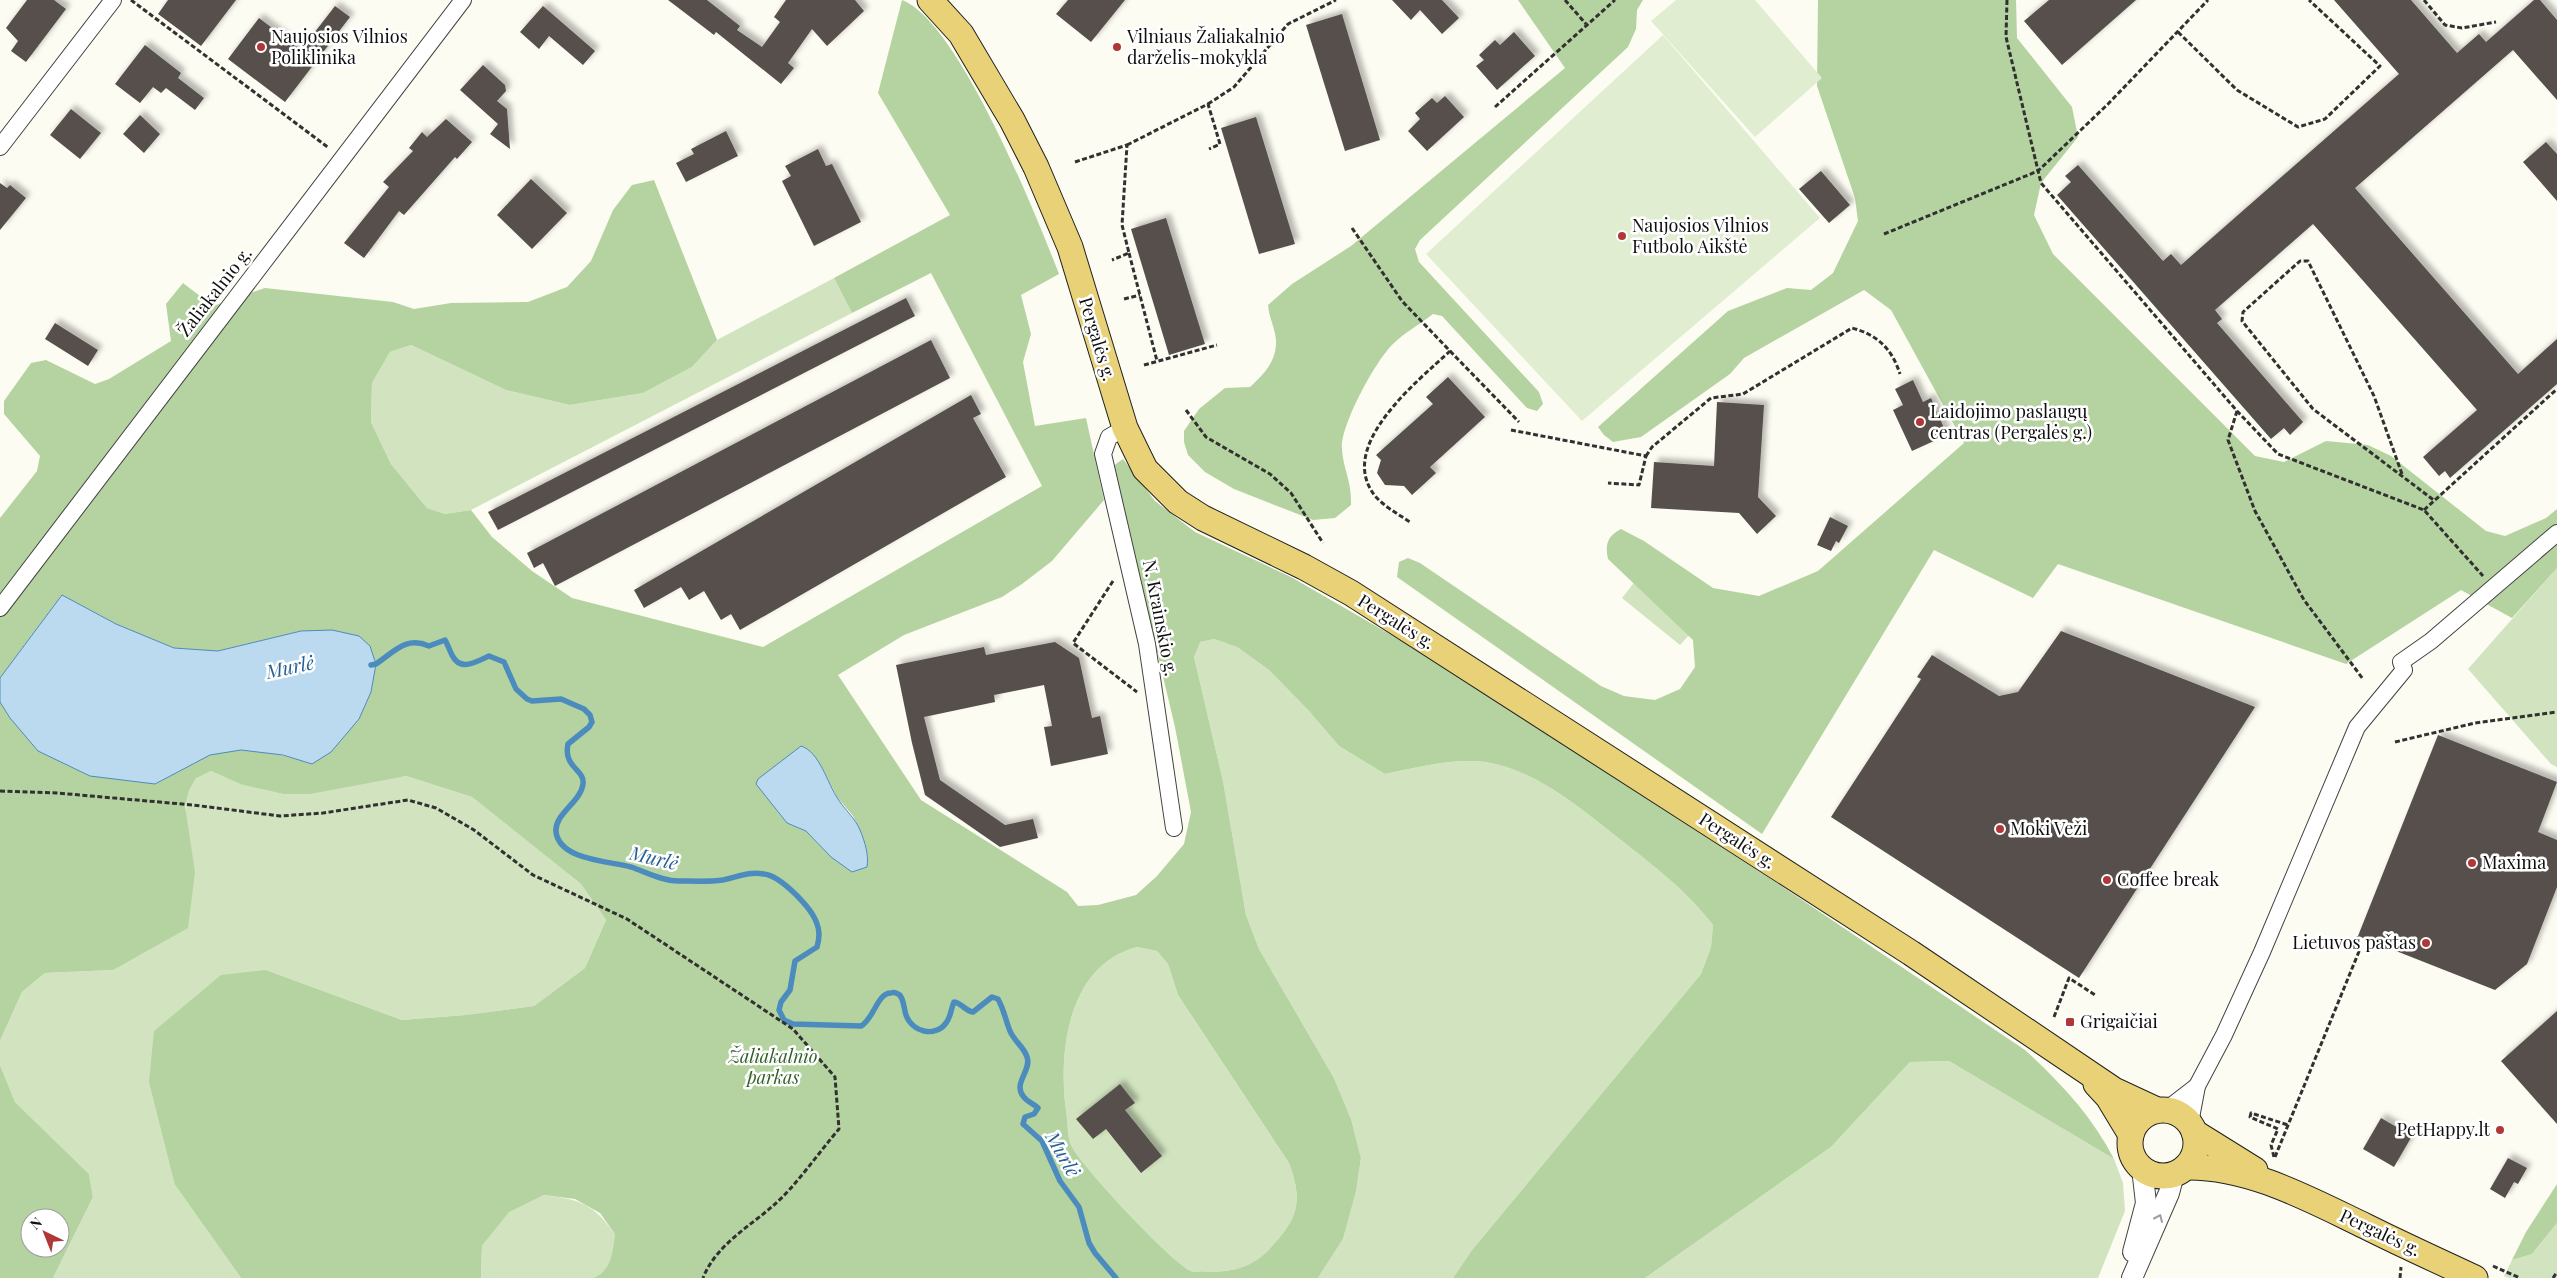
<svg xmlns="http://www.w3.org/2000/svg" width="2557" height="1278" font-family="'Playfair Display',serif">
  <style>
    .green { fill: #d1e4bf }
    .forest { fill: #b5d3a0; fill-rule: evenodd }
    .pitch { fill: #e1edd0 }
    .water { fill: #bcdaef; stroke: #4c8bbd }
    .lines { fill: none; stroke-linecap: round; stroke-linejoin: round }
    .stream { stroke: #4c8bbd; stroke-width: 5.5 }
    .building { fill: #56504c; filter: url(#shadow) }
    .minor-casing { stroke: #424242; stroke-width: 18 }
    .tertiary-casing { stroke: #424242; stroke-width: 22 }
    .primary-casing { stroke: #202020; stroke-width: 27 }
    .path { stroke: #313131; stroke-width: 3; stroke-dasharray: 5 2.5; stroke-linecap: butt }
    .minor { stroke: #fff; stroke-width: 16 }
    .tertiary { stroke: #fff; stroke-width: 20 }
    .primary { stroke: #e8d177; stroke-width: 25 }
    .oneway { stroke: #9f9f9f }
    .poi-dot { fill: #af3738; stroke: #fff; stroke-width: 2 }
    .labels { text-anchor: middle; stroke-width: 5; stroke-linejoin: round; paint-order: stroke }
    .poi-label { font-size: 18px; fill: #0f0f0f; stroke: #fff; text-anchor: start }
    .street-label { font-size: 18px; fill: #0f0f0f; stroke: #fff }
    .park-label { font-size: 18px; font-style: italic; fill: #305f26; stroke: #fff }
    .water-label { font-size: 19px; font-style: italic; fill: #265f92; stroke: #fff }
  </style>
  <defs>
    <filter id="shadow"><feDropShadow dx="4.5" dy="-4.5" stdDeviation="2.5" flood-color="#0004"/></filter>
  </defs>
  <rect width="100%" height="100%" fill="#fdfcf2"/>
  <g class="green">
    <path d="M834,278L852,313L471,510L445,514L427,508L391,464L371,422L372,383L390,352L411,345L506,390L570,405L643,393L692,367L717,340Z"/>
    <path d="M1655,556L1717,604L1680,645L1622,598Z"/>
    <path d="M2557,568V767L2551,764L2468,669Z"/>
    <path d="M1214,639L1237,647L1269,670L1309,711L1339,746L1385,774C1414,768 1445,760 1475,761C1530,764 1580,808 1621,840C1655,867 1686,890 1713,925L1711,947L1701,974L1472,1250L1453,1278H1318L1343,1239L1356,1192L1361,1158L1351,1119L1334,1078L1259,949L1246,915L1223,781L1194,657L1199,642Z"/>
    <path d="M211,771L240,784L369,781L406,776L472,797L581,884L606,920L585,968L534,1006L465,1015L402,1020L266,970L175,1185L241,1278H53L93,1197L89,1174L15,1102L0,1065V1041L22,992L45,973L113,970L195,872C191,849 175,794 197,777C201,774 207,773 211,771Z"/>
    <path d="M1137,947L1157,951L1168,964L1178,995L1289,1163C1302,1199 1300,1216 1273,1245C1254,1267 1234,1272 1206,1272C1202,1272 1195,1273 1191,1271C1173,1264 1079,1164 1071,1145C1067,1136 1068,1122 1066,1111C1058,1051 1068,965 1137,947Z"/>
    <path d="M1949,1061L2114,1159L2123,1183L2125,1211L2098,1278H1645L1831,1147L1910,1062Z"/>
    <path d="M544,1195C581,1200 592,1203 615,1234C614,1249 612,1273 593,1278H481L482,1246L509,1211Z"/>
    <path d="M2557,1223V1278H2509L2504,1276L2512,1260L2532,1254Z"/>
  </g>
  <g class="forest">
    <path d="M902,0C959,22 1036,215 1059,274L1021,295L1031,334L1023,362L1035,426L1086,418L1104,500L1052,561L1022,584L1002,597L904,635L838,675L921,800L1067,892L1078,906L1098,905L1136,895L1157,876L1184,844L1191,812L1175,727L1113,466L1123,459L1155,501L1195,532L1291,577L1414,648L1777,883L2025,1050C2061,1083 2092,1116 2114,1159L1949,1061L1910,1062L1831,1147L1645,1278H1453L1472,1250L1701,974L1711,947L1713,925C1686,890 1655,867 1621,840C1580,808 1530,764 1475,761C1445,760 1414,768 1385,774L1339,746L1309,711L1269,670L1237,647L1214,639L1200,642L1194,657L1223,781L1246,915L1259,949L1334,1078L1351,1119L1361,1158L1356,1192L1343,1239L1318,1278H593C612,1272 613,1249 615,1234L600,1213L575,1199L544,1195L509,1212L482,1246L481,1278H241L175,1185L149,1082L154,1031L221,975L266,970L402,1020L465,1015L534,1006L585,968L606,920L581,884L472,797L406,776L310,794H284L240,784L211,771L196,778L189,790L185,806L195,872L188,928L113,970L45,973L22,992L0,1041V702L10,718L155,784C173,775 191,762 210,755C242,743 281,754 312,764L301,631L218,651L174,648L116,624L62,595L0,678V518L37,471L40,456L4,414V401L31,363L46,360L95,384L109,379L171,341L166,304L183,283L213,306L265,288L393,302L414,309L451,303L528,302L567,287L591,261L613,210L632,185L654,180L717,340L692,367L643,393L570,405L506,390L411,345L390,352L372,383L371,422L391,464L427,508L445,514L471,510L492,537L532,571L572,598L763,647L1042,486L931,273L852,313L834,278L950,215L878,93ZM820,764L837,797L853,816L860,831L868,858L831,857L806,831L787,823L777,811ZM1137,947L1157,951L1168,964L1178,995L1289,1163C1302,1199 1300,1216 1273,1245C1254,1267 1234,1272 1206,1272C1202,1271 1195,1273 1191,1271C1173,1264 1079,1164 1071,1145C1067,1136 1068,1122 1066,1111C1058,1051 1068,965 1137,947Z"/>
    <path d="M1518,0H1643L1637,10L1636,29L1628,47L1420,240L1415,249L1419,262L1539,392L1543,404L1537,411L1527,408L1442,316L1433,314C1420,324 1404,333 1393,344C1376,360 1340,426 1342,449C1343,469 1352,481 1351,505L1335,518L1313,520L1234,489L1205,472L1188,455L1184,442V431L1199,409L1225,388L1250,387C1264,374 1277,361 1276,340C1275,328 1269,318 1268,305L1292,284L1351,246L1565,68Z"/>
    <path d="M1818,0H2016L2017,38L2072,107L2078,137L2041,183L2034,215L2053,254L2255,456L2284,462L2326,441L2368,445L2391,456L2486,531L2505,536L2546,518L2557,509V568L2512,618L2461,590L2346,664L2058,564L2033,598L1934,550L1762,834L1397,577L1399,562L1408,558L1420,563L1601,686L1624,696L1655,700L1680,689L1695,667L1693,640L1608,559C1605,545 1607,536 1621,529L1644,541L1713,588L1759,596L1818,571L1964,443L1891,310L1864,290L1744,358L1730,374L1641,437L1613,442L1604,435L1598,427L1728,311L1787,288L1811,290L1833,273L1858,221L1855,198L1817,86Z"/>
    <path d="M0,1065L15,1102L89,1174L93,1197L53,1278H0ZM30,1218H60V1248H30Z"/>
    <path d="M2557,1184V1223L2532,1254L2512,1260L2526,1232Z"/>
  </g>
  <g class="pitch">
    <path d="M1676,0H1755L1822,78L1755,137L1651,21Z"/>
    <path d="M1663,35L1820,218L1582,421L1426,254Z"/>
  </g>
  <g class="water">
    <path d="M62,595L116,624L174,648L218,651L301,631L332,630L359,636L370,646L376,664L371,692L359,719L331,752L312,764L283,755L241,750L210,755L155,784L90,776L38,751L10,718L0,702V678Z"/>
    <path d="M801,746C820,752 827,783 838,799C845,810 855,818 860,830C865,842 869,855 867,867L852,872L831,857L806,831L787,823L756,784L758,779Z"/>
  </g>
  <g class="lines">
    <path class="stream" d="M371,665L376,664C395,651 406,636 429,646L445,640C448,645 449,649 452,655C460,672 476,662 489,656L504,662L516,689L527,699L532,701L561,699L584,709L590,715L592,722L589,727L568,744C563,768 585,769 583,784C581,802 554,814 556,832C560,861 611,861 631,867C646,872 662,881 678,881C692,881 709,882 723,880C738,877 748,871 764,874C781,876 812,908 817,924C820,931 819,940 817,947L795,961L790,990L781,1002L779,1010L784,1020L793,1024L861,1026C874,1019 877,993 891,993C894,992 899,993 901,997C904,1002 904,1009 906,1015C912,1032 935,1038 946,1023C951,1017 951,1008 954,1002C962,1003 965,1011 973,1012L992,997L998,999C1005,1012 1005,1019 1010,1031C1014,1041 1024,1047 1027,1057C1032,1070 1013,1083 1023,1096C1027,1102 1033,1103 1038,1108L1034,1114L1025,1117L1023,1124L1042,1141L1060,1181L1079,1207L1089,1243L1095,1253L1116,1278"/>
  </g>
  <g class="building">
    <path d="M27,0H54L66,9L26,62L11,51L18,41L6,28Z"/>
    <path d="M168,0H236L201,46L158,14Z"/>
    <path d="M668,0H707L740,26L737,30L762,47L780,22L774,17L786,0H855L864,11L827,46L812,29L788,63L794,68L781,84L716,32L714,35Z"/>
    <path d="M1068,0H1125L1091,42L1056,14Z"/>
    <path d="M1392,0H1442L1459,18L1442,34L1420,10L1411,20Z"/>
    <path d="M2049,0H2136L2062,65L2024,21Z"/>
    <path d="M2334,0H2411L2457,53L2479,34L2486,42L2534,0H2540L2557,20V100L2513,50L2355,188L2518,374L2557,339V384L2450,478L2445,471L2439,476L2423,457L2477,410L2313,224L2215,310L2222,319L2217,323L2303,422L2290,435L2284,428L2271,439L2057,195L2071,182L2065,176L2078,165L2163,261L2171,254L2181,265L2399,74Z"/>
    <path d="M335,6L350,17L285,102L228,59L259,18L301,50Z"/>
    <path d="M543,6L595,51L583,65L549,36L539,49L520,32Z"/>
    <path d="M1342,14L1380,140L1345,151L1306,25Z"/>
    <path d="M1514,32L1535,56L1497,90L1476,66L1484,60L1479,55L1495,40L1500,45Z"/>
    <path d="M145,45L181,73L178,78L204,98L195,110L166,88L161,93L153,87L140,103L115,84Z"/>
    <path d="M483,65L505,85L506,91L497,101L507,109L510,149L490,134L498,124L460,90Z"/>
    <path d="M1445,96L1464,117L1427,151L1408,131L1420,119L1415,113L1432,98L1437,103Z"/>
    <path d="M71,109L101,133L80,159L50,135Z"/>
    <path d="M140,115L160,134L144,153L123,134Z"/>
    <path d="M1256,117L1295,244L1259,254L1221,128Z"/>
    <path d="M446,119L472,142L457,159L455,157L404,215L399,211L364,258L344,243L389,187L383,182L413,151L409,148L422,132L427,137Z"/>
    <path d="M726,131L738,156L686,182L676,163L694,154L691,149Z"/>
    <path d="M2546,142L2557,154V201L2523,162Z"/>
    <path d="M818,149L826,166L832,164L861,222L814,246L782,181L791,176L785,166Z"/>
    <path d="M1821,171L1850,205L1829,223L1799,189Z"/>
    <path d="M531,179L567,213L532,249L497,215Z"/>
    <path d="M0,183L7,188L10,185L26,198L0,230Z"/>
    <path d="M1166,218L1205,344L1169,355L1131,229Z"/>
    <path d="M906,298L915,316L498,530L488,512Z"/>
    <path d="M55,323L98,350L88,366L45,339Z"/>
    <path d="M931,340L950,378L555,586L543,563L534,568L527,553Z"/>
    <path d="M1448,377L1485,417L1430,467L1436,473L1412,495L1404,486L1385,485L1377,473L1381,460L1376,455L1433,404L1426,397Z"/>
    <path d="M1913,380L1923,402L1931,398L1947,435L1912,451L1893,410L1903,405L1895,389Z"/>
    <path d="M971,395L981,414L973,418L1006,477L740,630L731,614L721,620L704,591L689,600L681,587L644,608L634,590Z"/>
    <path d="M1717,402L1764,405L1758,497L1776,516L1757,534L1739,513L1651,508L1654,462L1714,466Z"/>
    <path d="M1830,517L1848,526L1839,543L1836,541L1831,551L1817,545Z"/>
    <path d="M2061,631L2255,707L2079,978L1831,817L1921,679L1917,677L1932,655L1999,696L2018,692Z"/>
    <path d="M1055,642L1079,658L1092,718L1100,716L1108,754L1051,766L1044,727L1052,726L1044,685L994,695L995,702L924,717L940,780L1005,825L1033,819L1038,838L1000,847L925,795L912,743L896,665L984,647L986,655Z"/>
    <path d="M2438,735L2557,782L2538,832L2557,840V887L2527,964L2495,990L2358,936Z"/>
    <path d="M2557,1011V1124L2501,1061Z"/>
    <path d="M1120,1084L1135,1103L1125,1110L1162,1156L1141,1173L1106,1129L1093,1139L1076,1119Z"/>
    <path d="M2381,1118L2412,1136L2394,1167L2363,1149Z"/>
    <path d="M2508,1158L2527,1168L2518,1184L2514,1182L2505,1198L2490,1189Z"/>
  </g>
  <g class="lines">
    <g class="minor-casing">
      <g id="minor">
        <path d="M0,147L113,0"/>
        <path d="M1125,428L1109,437L1103,454L1147,644L1174,828"/>
        <path d="M0,608L463,0"/>
        <path d="M2166,1110L2197,1086"/>
        <path d="M2190,1123L2197,1086L2224,1035L2262,952L2357,727L2404,670L2401,662L2431,641L2557,533"/>
      </g>
    </g>
    <g class="tertiary-casing">
      <g id="tertiary">
        <path d="M2133,1252L2146,1203L2142,1168"/>
        <path d="M2132,1278L2169,1193L2174,1174"/>
      </g>
    </g>
    <g class="primary-casing">
      <g id="primary">
        <path d="M930,0L961,34L1012,120L1036,167L1070,247L1125,428L1145,469L1178,502L1203,518L1304,567L1351,593L1911,953L2114,1090L2157,1110"/>
        <path d="M2096,1084L2108,1097L2131,1135"/>
        <circle cx="2163" cy="1143" r="33"/>
        <path d="M2194,1132L2255,1170"/>
        <path d="M2186,1167C2249,1166 2309,1199 2365,1226C2401,1244 2438,1261 2475,1278"/>
      </g>
    </g>
    <g class="path">
      <path d="M131,0L329,148"/>
      <path d="M1565,0L1586,24"/>
      <path d="M2007,0L2006,37L2041,183L2237,411L2278,454L2424,510L2483,576"/>
      <path d="M2424,0L2445,25L2462,28L2496,22"/>
      <path d="M2178,32L2237,90L2298,127L2325,119L2380,66L2309,0"/>
      <path d="M1208,104L1234,87L1288,24L1336,0"/>
      <path d="M1495,107L1615,0"/>
      <path d="M1127,145L1208,104L1220,144L1209,149"/>
      <path d="M1075,162L1127,145L1122,225L1129,253L1112,260"/>
      <path d="M1352,228L1402,301L1450,351C1418,381 1334,447 1376,497C1385,507 1398,514 1410,522"/>
      <path d="M1884,234L2038,171L2108,104L2208,0"/>
      <path d="M1129,253L1157,361"/>
      <path d="M1124,299L1140,295"/>
      <path d="M1450,351L1519,422"/>
      <path d="M1144,365L1217,345"/>
      <path d="M1186,410L1206,437L1270,474L1291,493L1323,543"/>
      <path d="M2237,411L2228,440L2255,511L2304,600L2363,679"/>
      <path d="M1511,430L1646,456L1639,485L1608,483"/>
      <path d="M1646,456L1652,447L1711,398L1743,394L1852,328C1878,335 1892,349 1900,374"/>
      <path d="M2402,474L2374,396L2308,261H2300L2243,312L2242,321L2313,409L2435,501"/>
      <path d="M2424,510L2557,389"/>
      <path d="M1113,581L1073,643L1137,692"/>
      <path d="M2395,742L2475,723L2557,712"/>
      <path d="M0,791L57,793L193,805L280,816L323,813L408,800L436,808L474,830L533,875L627,919L793,1029L835,1077L839,1129C820,1151 795,1187 774,1205C749,1227 716,1245 703,1278"/>
      <path d="M2054,1017L2069,978L2095,995"/>
      <path d="M2274,1157L2271,1145L2278,1129L2250,1117L2251,1113L2288,1125"/>
      <path d="M2275,1157L2360,949L2358,936"/>
      <path d="M2493,1266L2520,1278"/>
      <path d="M2400,1278L2401,1267"/>
      <path d="M2553,1278L2557,1272"/>
    </g>
    <use href="#minor" class="minor"/>
    <use href="#tertiary" class="tertiary"/>
    <use href="#primary" class="primary"/>
  </g>
  <defs><path id="oneway-chevron" d="M-2-3.5L2.5 0L-2 3.5" fill="none" stroke-width="1.6" stroke-linecap="round" stroke-linejoin="round" transform="scale(1.25)"/></defs>
  <use class="oneway" href="#oneway-chevron" transform="translate(2159 1218) rotate(-66)"/>
  <g class="poi-dot">
    <circle cx="261" cy="47" r="5"/>
    <circle cx="1117" cy="47" r="5"/>
    <circle cx="1622" cy="236" r="5"/>
    <circle cx="1920" cy="422" r="5"/>
    <circle cx="2000" cy="829" r="5"/>
    <circle cx="2472" cy="863" r="5"/>
    <circle cx="2107" cy="880" r="5"/>
    <circle cx="2426" cy="943" r="5"/>
    <rect x="2065" y="1017" width="10" height="10" rx="2.5"/>
    <circle cx="2500" cy="1130" r="5"/>
  </g>
  <g class="labels">
    <g class="poi-label">
      <text x="271" y="43">Naujosios Vilnios<tspan x="271" dy="21">Poliklinika</tspan></text>
      <text x="1127" y="43">Vilniaus Žaliakalnio<tspan x="1127" dy="21">darželis-mokykla</tspan></text>
      <text x="1632" y="232">Naujosios Vilnios<tspan x="1632" dy="21">Futbolo Aikštė</tspan></text>
      <text x="1930" y="418">Laidojimo paslaugų<tspan x="1930" dy="21">centras (Pergalės g.)</tspan></text>
      <text x="2010" y="835">Moki Veži</text>
      <text x="2482" y="869">Maxima</text>
      <text x="2117" y="886">Coffee break</text>
      <text x="2416" y="949" text-anchor="end">Lietuvos paštas</text>
      <text x="2080" y="1028">Grigaičiai</text>
      <text x="2490" y="1136" text-anchor="end">PetHappy.lt</text>
    </g>
    <g class="street-label">
      <text transform="translate(215 292) rotate(-52)" y="6">Žaliakalnio g.</text>
      <text transform="translate(1097 339) rotate(73)" y="6">Pergalės g.</text>
      <text transform="translate(1160 618) rotate(79)" y="6">N. Krainskio g.</text>
      <text transform="translate(1396 622) rotate(32)" y="6">Pergalės g.</text>
      <text transform="translate(1737 841) rotate(33)" y="6">Pergalės g.</text>
      <text transform="translate(2380 1233) rotate(25)" y="6">Pergalės g.</text>
    </g>
    <g class="park-label">
      <text x="773" y="1063">Žaliakalnio<tspan x="773" dy="21">parkas</tspan></text>
    </g>
    <g class="water-label">
      <text transform="translate(290 667) rotate(-12)" y="7">Murlė</text>
      <text transform="translate(654 858) rotate(13)" y="7">Murlė</text>
      <text transform="translate(1063 1154) rotate(60)" y="7">Murlė</text>
    </g>
  </g>
  <g transform="translate(45 1233) rotate(317)"><circle r="24" fill="#ffffff" stroke="#9f9f9f"/>
  <path d="M0-4L9 19L0 12L-9 19Z" fill="#af3738"/>
  <text y="-8" font-size="14" font-weight="bold" text-anchor="middle" fill="#0f0f0f">N</text>
  </g>
</svg>
